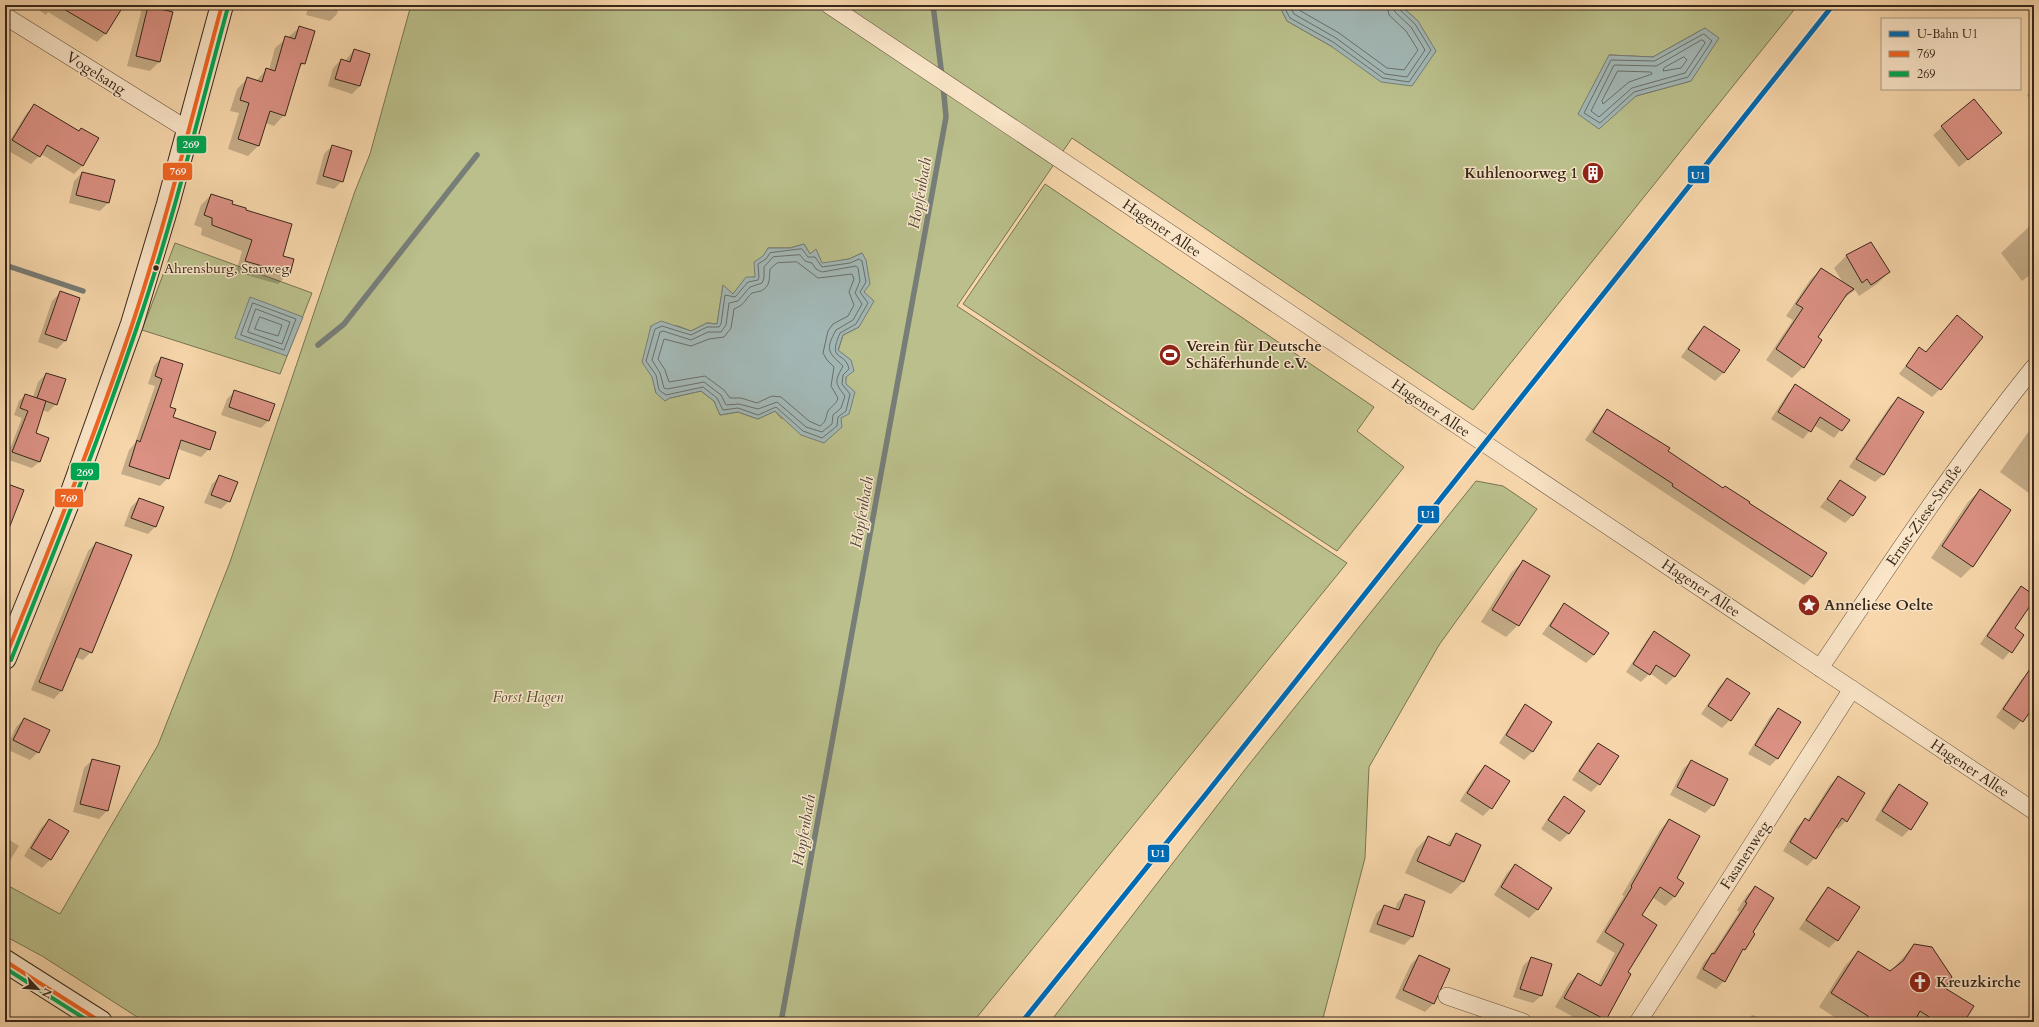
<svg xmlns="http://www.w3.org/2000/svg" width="2039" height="1027" font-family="Cardo,serif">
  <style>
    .green { fill: #babf8b; stroke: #787352; fill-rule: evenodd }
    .water { fill: #a2b7b5; stroke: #777d77 }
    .shadow { fill: #0003 }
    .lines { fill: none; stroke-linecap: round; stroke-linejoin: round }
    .shore { stroke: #6c6f68; stroke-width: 1 }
    .stream { stroke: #777d77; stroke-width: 5.5 }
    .building { fill: #db9183; stroke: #37271a }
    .street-casing { stroke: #67533e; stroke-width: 18 }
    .secondary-casing { stroke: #37271a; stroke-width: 24 }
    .street { stroke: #fae5c8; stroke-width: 17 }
    .secondary { stroke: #fae5c8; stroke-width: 22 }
    .bus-1-casing { stroke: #fae5c8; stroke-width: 7 }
    .bus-2-casing { stroke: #fae5c8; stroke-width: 7 }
    .bus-1 { stroke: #f26522; stroke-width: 4 }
    .bus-2 { stroke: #00a651; stroke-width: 4 }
    .metro-1-casing { stroke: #fae5c8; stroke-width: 8 }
    .metro-1 { stroke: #006ab3; stroke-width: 5 }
    .bus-dot { fill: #37271a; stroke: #fae5c8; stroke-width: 1.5 }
    .labels { text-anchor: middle; stroke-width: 3; stroke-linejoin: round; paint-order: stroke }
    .bus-label { font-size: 14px; fill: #37271a; stroke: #fae5c8; text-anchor: start }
    .street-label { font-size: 15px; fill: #37271a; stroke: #fae5c8 }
    .poi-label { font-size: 15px; font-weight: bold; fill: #37271a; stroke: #fae5c8; text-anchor: start }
    .park-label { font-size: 15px; font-style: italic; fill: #584d36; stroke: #fae5c8 }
    .water-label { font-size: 16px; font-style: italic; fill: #524b41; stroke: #fae5c8 }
    .line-badge { stroke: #fae5c8; stroke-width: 1.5 }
    .badge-label { font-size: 11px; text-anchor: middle; font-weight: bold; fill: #fff }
  </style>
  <rect width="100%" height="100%" fill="#f7d7ab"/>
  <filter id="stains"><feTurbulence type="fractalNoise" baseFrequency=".005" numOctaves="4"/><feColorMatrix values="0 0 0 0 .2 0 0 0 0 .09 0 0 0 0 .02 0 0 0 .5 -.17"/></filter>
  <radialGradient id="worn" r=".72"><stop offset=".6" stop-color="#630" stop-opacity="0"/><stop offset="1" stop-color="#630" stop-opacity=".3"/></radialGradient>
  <g class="green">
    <path d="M411,5H1279L1287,21L1331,46L1418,21L1400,5H1798L1473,410L1072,138L957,306L1347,563L973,1022H145L42,956L5,936V884L60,914L158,745L230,562L355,191L370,154ZM1705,28L1691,81L1636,96L1609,55L1653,57ZM804,244L810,254L816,250L822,264L849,259L862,253L864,292L859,327L843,335L838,351L846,377L841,418H781L775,411L758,419L738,412L720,415L714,401L701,391L670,398L656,393C651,372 646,347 651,326H678L691,331L707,323L717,324L723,286L733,294L746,278L755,277L768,248H790Z"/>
    <path d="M1045,184L1374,407L1357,431L1404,467L1337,551L963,304Z"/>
    <path d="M175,243L312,293L280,374L142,330Z"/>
    <path d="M1476,481L1503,486L1537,509L1439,645L1369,767L1365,858L1322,1022H1050L1247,767Z"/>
  </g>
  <g class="water">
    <path d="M1279,5H1400L1418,21L1436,51L1412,86L1381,82L1331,46L1287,21Z"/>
    <path d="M1705,28L1719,38L1691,81L1636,96L1599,129L1578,114L1609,55L1653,57Z"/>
    <path d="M804,244L810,254L816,249L822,263L849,259L862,253L866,260L870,284L864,292L874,301L859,327L843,335L838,350L851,360L854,371L846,377V384L855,392L849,414L841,418L842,427L824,443L801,435L775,411L758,419L738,412L720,415L714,401L701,391L670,398L665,401L656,393L652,377L642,362L651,326L661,321L691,331L707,323L717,324L723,285L733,294L746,277H755L754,262L763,256L768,248H790Z"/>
    <path d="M250,297L303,317L287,356L235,338Z"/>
  </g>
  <g class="shadow">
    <path d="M31,5H114L120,9L105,34L97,42L48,12L46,15Z"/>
    <path d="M143,5H174L159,62L150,71L127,66Z"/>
    <path d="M309,5H339L337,14L330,21L306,15Z"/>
    <path d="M299,28L304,63L298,69L284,115L274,126L266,123L259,145L248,156L228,149L239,113L230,111L237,89L247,79L256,81L266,70H269L275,48Z"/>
    <path d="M354,50L360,86L352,94L328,86L333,68L341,60L345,61Z"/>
    <path d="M5,79L10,82L5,89Z"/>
    <path d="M2034,89V105L2027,95Z"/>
    <path d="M1974,100L2000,133L1959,167L1933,135Z"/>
    <path d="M34,106L78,132L98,139L82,166L74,174L41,154L31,164L5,149L26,114Z"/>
    <path d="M332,146L342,181L334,189L316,184L324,154Z"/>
    <path d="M82,173L108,203L100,211L69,203L74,181Z"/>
    <path d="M211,195L231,204L282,257L289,273L278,284L236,272L242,251L201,235L202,228L194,225L201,205Z"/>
    <path d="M2034,222V272L2022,281L2001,253Z"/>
    <path d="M1870,243L1889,272L1877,284L1859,296L1855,290L1843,299L1817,337L1803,367L1792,378L1766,360L1793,320L1786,316L1810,280L1821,269L1843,283L1834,268L1846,256Z"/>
    <path d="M5,279L11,282L5,296Z"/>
    <path d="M60,293L65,341L57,349L38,342L52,301Z"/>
    <path d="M1957,317L1940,389L1932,397L1899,374L1919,348L1925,353Z"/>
    <path d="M1704,327L1738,350L1723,373L1715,381L1681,357L1696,335Z"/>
    <path d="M161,358L168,408L172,418L209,449L201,457L178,449L168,478L160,486L121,474L129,450L135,443L155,386L148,384L154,366Z"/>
    <path d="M46,374L56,404L48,412L42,410L34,434L48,439L39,462L32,468L6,459L22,418L14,415L19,401L25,395L33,397L38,382Z"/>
    <path d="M1795,386L1848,420L1834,438L1814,425L1803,439L1771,419L1788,393Z"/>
    <path d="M235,391L269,420L261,428L221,415L227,399Z"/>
    <path d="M1898,398L1883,475L1875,482L1849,467L1890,406Z"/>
    <path d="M1608,410L1666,452L1747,504L1812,577L1804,585L1585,440L1600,418Z"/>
    <path d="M2034,424V495L2033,496L2000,472Z"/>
    <path d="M220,476L229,501L221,509L204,503L212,484Z"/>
    <path d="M1841,481L1853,515L1845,523L1820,507Z"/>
    <path d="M1980,490L1973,566L1961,578L1931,558L1968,502Z"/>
    <path d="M139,499L156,526L148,534L124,526L131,507Z"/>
    <path d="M96,543L91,652L83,660L75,657L61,691L54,699L31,690L88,551Z"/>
    <path d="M1523,561L1518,625L1506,637L1481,622L1511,573Z"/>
    <path d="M2021,588L2034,597V599L2013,629L2023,635L2003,660L1980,644L2013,596Z"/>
    <path d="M1565,605L1594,655L1586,663L1542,634L1557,613Z"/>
    <path d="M1654,632L1689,655L1674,677L1666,685L1650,673L1641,682L1626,672L1647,640Z"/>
    <path d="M2029,672L2034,675V704L2014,730L1996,717L2021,680Z"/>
    <path d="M1727,679L1730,720L1722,728L1701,714L1719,687Z"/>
    <path d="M1526,706L1551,722L1532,752L1524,760L1499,743L1518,714Z"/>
    <path d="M1778,709V758L1770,766L1748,754L1770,717Z"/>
    <path d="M24,719L38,752L30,760L6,749L16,727Z"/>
    <path d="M1598,744L1599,784L1591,792L1572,780L1590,752Z"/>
    <path d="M92,760L107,811L99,819L73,812L84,768Z"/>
    <path d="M1691,761L1713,805L1705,813L1670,795L1683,769Z"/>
    <path d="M1485,766L1491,808L1483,816L1460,801L1477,774Z"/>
    <path d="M1838,777L1846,821L1838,829L1835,827L1815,858L1807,866L1783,851L1797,827L1805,819L1807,821L1830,785Z"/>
    <path d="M1899,785L1910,829L1902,837L1875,820L1891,793Z"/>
    <path d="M1564,798L1584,811L1568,834L1560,842L1541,829L1556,806Z"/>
    <path d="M49,820L67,832L50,860L42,868L24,856L41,828Z"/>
    <path d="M1669,820L1676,879L1675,896L1665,906L1652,897L1640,916L1626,973L1630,975L1605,1020L1603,1022H1583L1555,1007L1569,983L1578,974L1598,985L1615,953L1596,942L1624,896L1622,895L1660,830Z"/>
    <path d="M1456,834L1480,845L1463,882L1451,894L1405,873L1416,849L1428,837L1446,845Z"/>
    <path d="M5,837L19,846L5,868Z"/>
    <path d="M1515,865L1551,888L1537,910L1529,918L1494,895L1507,873Z"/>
    <path d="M1755,887L1751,933L1754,934L1738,955L1724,981L1716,989L1696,978L1704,962L1712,954L1739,912L1737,910L1747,895Z"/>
    <path d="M1829,888L1859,908L1837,940L1829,948L1799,929L1821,896Z"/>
    <path d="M1405,895L1424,902L1412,937L1404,945L1369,932L1376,914L1384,906L1395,910L1397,903Z"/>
    <path d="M1914,945L1944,989L1963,1022H1842L1819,1007L1845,966L1858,952L1890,972Z"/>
    <path d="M1419,956L1449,970L1433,1004L1425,1012L1395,998L1411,964Z"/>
    <path d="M1531,958L1541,996L1533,1003L1513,997L1523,966Z"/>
    <path d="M1752,1015L1771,1021L1770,1022H1744Z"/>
    <path d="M2008,1017L2018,1022H2003Z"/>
  </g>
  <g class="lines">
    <g class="shore">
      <path d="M1283,5L1290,18L1333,42L1383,78L1409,82L1431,50L1415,24L1399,9L1398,5"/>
      <path d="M1289,5L1294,14L1336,38L1385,74L1407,77L1425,50L1411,27L1395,12L1393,5"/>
      <path d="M1296,5L1299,10L1339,33L1387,68L1404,70L1418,50L1406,31L1389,15L1387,5"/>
      <path d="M1704,34L1712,41L1688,77L1634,92L1600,123L1584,113L1611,60L1654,61Z"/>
      <path d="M1702,40L1704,41L1705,43L1685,73L1632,88L1599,117L1591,111L1614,65L1656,66Z"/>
      <path d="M1684,57L1687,60L1681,68L1663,71L1664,68Z"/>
      <path d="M1618,71L1651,72L1652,74L1629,82L1603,104L1602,101Z"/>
      <path d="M802,249L808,257H815L822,267L850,263L859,259L862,261L866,282L860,292L868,303L856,324L840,333C827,363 845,350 849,369L843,375L842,384L850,394L846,411L838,417L837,426L822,438L803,431L776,407L758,415L738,408L723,410L717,398L703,387L666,395L659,390L656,375L646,361L655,329L662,326L691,335L707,327H719L721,324L725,295L735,297L748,282L758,280L759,277L758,264L766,259L770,253Z"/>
      <path d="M800,255L805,261L812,263L816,269L822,272L856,266L858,268L860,281L855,293L862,304L853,320L836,330C825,350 828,352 843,366C835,381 834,382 845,396L841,408L833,415L832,424L822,432L806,427L777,402L758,409L739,404L726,405L721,395L704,382L667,389L664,388L660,373L652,360L660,332L663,331L691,340L708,332H721L726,325L729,303L738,301L750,287L762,283L764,278V267L773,257Z"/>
      <path d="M797,262L818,278L852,274L854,279L849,292L854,305L848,316L833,324L828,331L823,353L827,360L834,367L831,386L838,398C836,405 831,406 828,411C825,418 827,421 820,426L809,421L781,397L772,396L757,403L741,398H730L724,390L705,376L669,382L665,370L658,359L664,339L691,346L709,339L724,337L731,328L734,309C746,304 744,300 752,293C755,292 758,292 761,291C771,286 769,278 770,269L777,263Z"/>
      <path d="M253,303L296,319L284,350L241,335Z"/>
      <path d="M256,309L290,322L282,344L248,332Z"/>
      <path d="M260,317L282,325L278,336L255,329Z"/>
    </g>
    <g class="stream">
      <path d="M933,5L942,76"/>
      <path d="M5,265L83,291"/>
      <path d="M318,345L344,324L477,155"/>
      <path d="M781,1022L946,117L943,85"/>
    </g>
  </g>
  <g class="building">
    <path d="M57,5H124L106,34Z"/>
    <path d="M148,6L173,12L160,62L136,56Z"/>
    <path d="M299,26L315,31L305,64L301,63L285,116L270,111L259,146L238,139L249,103L240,100L247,77L262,82L266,68L275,71L285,36L295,39Z"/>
    <path d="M354,49L370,54L360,86L335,79L341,59L350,62Z"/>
    <path d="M1974,99L2002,133L1968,160L1941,126Z"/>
    <path d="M34,104L79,131L81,128L99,138L83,166L47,145L40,157L12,140Z"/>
    <path d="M332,145L352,151L343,182L323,176Z"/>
    <path d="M82,172L115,180L109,203L76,195Z"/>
    <path d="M211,194L233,201L232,204L246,208V210L292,224L283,256L294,259L290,274L245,261L252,240L212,225V218L204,215Z"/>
    <path d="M1871,242L1890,272L1871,285L1867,279L1862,283L1846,255Z"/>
    <path d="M1821,268L1854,289L1847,294L1818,337L1822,340L1804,368L1776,349L1803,308L1796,304Z"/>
    <path d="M60,291L80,298L66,341L45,334Z"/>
    <path d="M1957,315L1983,337L1941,390L1906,366L1919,347L1926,352Z"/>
    <path d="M1704,326L1740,350L1724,373L1688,349Z"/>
    <path d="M161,357L183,364L170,407L176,409L173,417L216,432L210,450L181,440L169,479L129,466L137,440L140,442L162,379L155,376Z"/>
    <path d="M46,373L66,379L57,405L37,398Z"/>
    <path d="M1795,384L1850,420L1842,431L1820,417L1811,432L1778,412Z"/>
    <path d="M234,390L275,404L269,421L229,407Z"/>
    <path d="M25,394L46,401L36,433L49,438L40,462L12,452L28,411L20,408Z"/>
    <path d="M1898,397L1924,412L1884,475L1856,459Z"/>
    <path d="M1607,409L1670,448L1668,451L1723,488L1725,486L1750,502L1749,503L1827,553L1812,577L1731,525L1672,486L1673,484L1593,432Z"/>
    <path d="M219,475L238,482L230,502L211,495Z"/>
    <path d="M1840,480L1866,497L1853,516L1827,499Z"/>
    <path d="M5,483L24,490L6,536H5Z"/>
    <path d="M1980,489L2011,510L1973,567L1942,546Z"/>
    <path d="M139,498L164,507L156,527L131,518Z"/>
    <path d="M96,542L132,555L92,653L80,648L62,691L39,682Z"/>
    <path d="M1523,560L1550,576L1519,626L1492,610Z"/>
    <path d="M2021,586L2034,595V600L2015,628L2024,635L2012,653L1987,636Z"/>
    <path d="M1564,603L1609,633L1594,655L1550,626Z"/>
    <path d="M1654,631L1690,655L1675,677L1656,665L1650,675L1633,664Z"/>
    <path d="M2034,663V706L2023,722L2003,709Z"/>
    <path d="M1727,678L1750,693L1731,721L1708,706Z"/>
    <path d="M1525,704L1552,722L1533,752L1506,735Z"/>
    <path d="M1778,708L1801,722L1778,759L1755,745Z"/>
    <path d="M24,718L50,730L39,753L13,740Z"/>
    <path d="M1598,743L1619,756L1600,785L1579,771Z"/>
    <path d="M92,759L120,766L108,811L80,804Z"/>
    <path d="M1691,760L1728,779L1714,806L1677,787Z"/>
    <path d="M1485,765L1510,781L1492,809L1467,793Z"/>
    <path d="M1838,776L1865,793L1847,822L1842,818L1816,859L1790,842L1805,818L1809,821Z"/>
    <path d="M1899,784L1928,803L1911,830L1882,811Z"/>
    <path d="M1564,796L1585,811L1569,834L1548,820Z"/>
    <path d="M49,819L69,831L51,860L31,848Z"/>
    <path d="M1669,819L1700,836L1677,878L1684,883L1675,897L1660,887L1642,915L1657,925L1628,972L1631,974L1606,1020L1564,998L1578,973L1601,986L1624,944L1605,932L1632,887L1631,886Z"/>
    <path d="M1456,833L1481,845L1464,882L1417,861L1428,836L1450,846Z"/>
    <path d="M1515,864L1552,888L1538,910L1501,887Z"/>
    <path d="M1755,886L1774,898L1753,932L1755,934L1745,950L1743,949L1725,982L1703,969L1712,953L1714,954L1747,903L1745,902Z"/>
    <path d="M1828,887L1860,907L1838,941L1806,920Z"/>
    <path d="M1405,894L1425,901L1413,937L1377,924L1384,905L1399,910Z"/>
    <path d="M1914,944L1932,947L1952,977L1945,988L1974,1006L1964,1022H1937L1920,1011L1914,1022H1864L1868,1016L1831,993L1858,951L1890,971L1903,961Z"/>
    <path d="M1419,955L1450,969L1434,1004L1403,990Z"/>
    <path d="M1531,957L1552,964L1542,996L1520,989Z"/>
  </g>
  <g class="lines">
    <g class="street-casing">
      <g id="street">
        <path d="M829,5L2034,811"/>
        <path d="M5,16L188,130"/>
        <path d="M1820,668C1889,565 1956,464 2034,367"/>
        <path d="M1447,996L1523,1022"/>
        <path d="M1638,1022L1852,689"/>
      </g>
    </g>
    <g class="secondary-casing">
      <g id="secondary">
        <path d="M5,658L68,503L132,324L168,204L222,5"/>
        <path d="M5,961L101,1022"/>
      </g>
    </g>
    <use href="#street" class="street"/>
    <use href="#secondary" class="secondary"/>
    <g class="bus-1-casing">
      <g id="bus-1">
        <path d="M5,658C50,548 94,438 132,325C167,220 193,112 222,5"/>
        <path d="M5,961L101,1022"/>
      </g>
    </g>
    <g class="bus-2-casing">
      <g id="bus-2">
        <path d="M11,660C55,550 99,440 137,327C173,222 199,113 228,7"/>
        <path d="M5,968L90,1022"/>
      </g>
    </g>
    <use href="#bus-1" class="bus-1"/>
    <use href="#bus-2" class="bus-2"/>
    <g class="metro-1-casing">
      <path id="metro-1" d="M1022,1022L1206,794L1833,5"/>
    </g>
    <use href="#metro-1" class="metro-1"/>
  </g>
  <defs>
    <g id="building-disc" transform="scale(1.15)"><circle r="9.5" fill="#8f2418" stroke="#fae5c8"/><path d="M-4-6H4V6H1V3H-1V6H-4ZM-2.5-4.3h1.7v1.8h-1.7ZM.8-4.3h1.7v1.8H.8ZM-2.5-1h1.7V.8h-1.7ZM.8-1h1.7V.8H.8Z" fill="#fff"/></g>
    <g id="stadium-disc" transform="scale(1.15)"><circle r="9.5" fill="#8f2418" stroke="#fae5c8"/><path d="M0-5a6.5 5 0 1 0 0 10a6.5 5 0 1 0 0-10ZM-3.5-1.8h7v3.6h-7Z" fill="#fff"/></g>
    <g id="sight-disc" transform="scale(1.15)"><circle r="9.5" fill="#8f2418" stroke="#fae5c8"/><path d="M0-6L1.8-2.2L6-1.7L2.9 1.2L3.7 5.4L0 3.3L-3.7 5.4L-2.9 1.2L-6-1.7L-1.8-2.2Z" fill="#fff"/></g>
    <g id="church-disc" transform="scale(1.15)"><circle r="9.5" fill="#8f2418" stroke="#fae5c8"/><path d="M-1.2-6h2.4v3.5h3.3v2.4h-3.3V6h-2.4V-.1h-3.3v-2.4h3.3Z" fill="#fff"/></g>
  </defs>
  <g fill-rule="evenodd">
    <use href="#building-disc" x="1593" y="173"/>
    <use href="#stadium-disc" x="1170" y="355"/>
    <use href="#sight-disc" x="1809" y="605"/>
    <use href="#church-disc" x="1920" y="982"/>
  </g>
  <circle class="bus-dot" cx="156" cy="268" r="3.5"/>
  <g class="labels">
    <g class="bus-label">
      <text x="164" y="273">Ahrensburg, Starweg</text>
    </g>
    <g class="street-label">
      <text transform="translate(96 73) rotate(32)" y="5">Vogelsang</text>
      <text transform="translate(1162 228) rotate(34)" y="5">Hagener Allee</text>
      <text transform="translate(1431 408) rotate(34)" y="5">Hagener Allee</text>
      <text transform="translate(1924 515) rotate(-55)" y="5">Ernst-Ziese-Straße</text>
      <text transform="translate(1701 588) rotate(34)" y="5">Hagener Allee</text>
      <text transform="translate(1970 768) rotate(34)" y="5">Hagener Allee</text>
      <text transform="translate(1745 855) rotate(-57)" y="5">Fasanenweg</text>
    </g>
    <g class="poi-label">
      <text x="1578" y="178" text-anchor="end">Kuhlenoorweg 1</text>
      <text x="1186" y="351">Verein für Deutsche<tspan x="1186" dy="17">Schäferhunde e.V.</tspan></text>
      <text x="1824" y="610">Anneliese Oelte</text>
      <text x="1936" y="987">Kreuzkirche</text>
    </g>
    <g class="park-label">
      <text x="528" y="702">Forst Hagen</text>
    </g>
    <g class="water-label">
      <text transform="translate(919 193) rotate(-80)" y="6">Hopfenbach</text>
      <text transform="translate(861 512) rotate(-80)" y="6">Hopfenbach</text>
      <text transform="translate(803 830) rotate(-80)" y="6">Hopfenbach</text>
    </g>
  </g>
  <g class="line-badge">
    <rect x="176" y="135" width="31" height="19" rx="4" fill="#00a651"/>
    <rect x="162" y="162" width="31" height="19" rx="4" fill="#f26522"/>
    <rect x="1687" y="165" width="23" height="19" rx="4" fill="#006ab3"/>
    <rect x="70" y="462" width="30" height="19" rx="4" fill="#00a651"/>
    <rect x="54" y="488" width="30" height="20" rx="4" fill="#f26522"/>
    <rect x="1417" y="505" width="23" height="19" rx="4" fill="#006ab3"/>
    <rect x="1147" y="844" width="23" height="19" rx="4" fill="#006ab3"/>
  </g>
  <g class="badge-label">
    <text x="191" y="148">269</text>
    <text x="178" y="175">769</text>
    <text x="1698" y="179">U1</text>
    <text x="85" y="476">269</text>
    <text x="69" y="502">769</text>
    <text x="1428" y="518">U1</text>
    <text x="1158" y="857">U1</text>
  </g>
  <rect width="2039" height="1027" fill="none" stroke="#f7d7ab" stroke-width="20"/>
  <rect x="6" y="6" width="2027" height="1015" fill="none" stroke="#37271a" stroke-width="2"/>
  <rect x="10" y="10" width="2019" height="1007" fill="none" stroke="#37271a"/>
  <rect x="1881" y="18" width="140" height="72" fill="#fae5c8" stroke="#ac9982"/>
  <rect x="1889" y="31" width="20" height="6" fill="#006ab3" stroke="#ac9982"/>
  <text x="1917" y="38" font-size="12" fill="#37271a">U-Bahn U1</text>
  <rect x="1889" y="51" width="20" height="6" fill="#f26522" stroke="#ac9982"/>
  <text x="1917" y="58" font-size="12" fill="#37271a">769</text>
  <rect x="1889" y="71" width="20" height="6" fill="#00a651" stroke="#ac9982"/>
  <text x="1917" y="78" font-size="12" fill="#37271a">269</text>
  <g transform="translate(38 989) rotate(116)" stroke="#fae5c8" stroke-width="3" paint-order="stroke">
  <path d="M0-3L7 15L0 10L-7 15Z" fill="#37271a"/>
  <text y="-6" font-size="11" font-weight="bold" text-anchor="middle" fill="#37271a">N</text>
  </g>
  <rect width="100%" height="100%" filter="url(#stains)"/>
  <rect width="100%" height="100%" fill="url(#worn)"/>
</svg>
